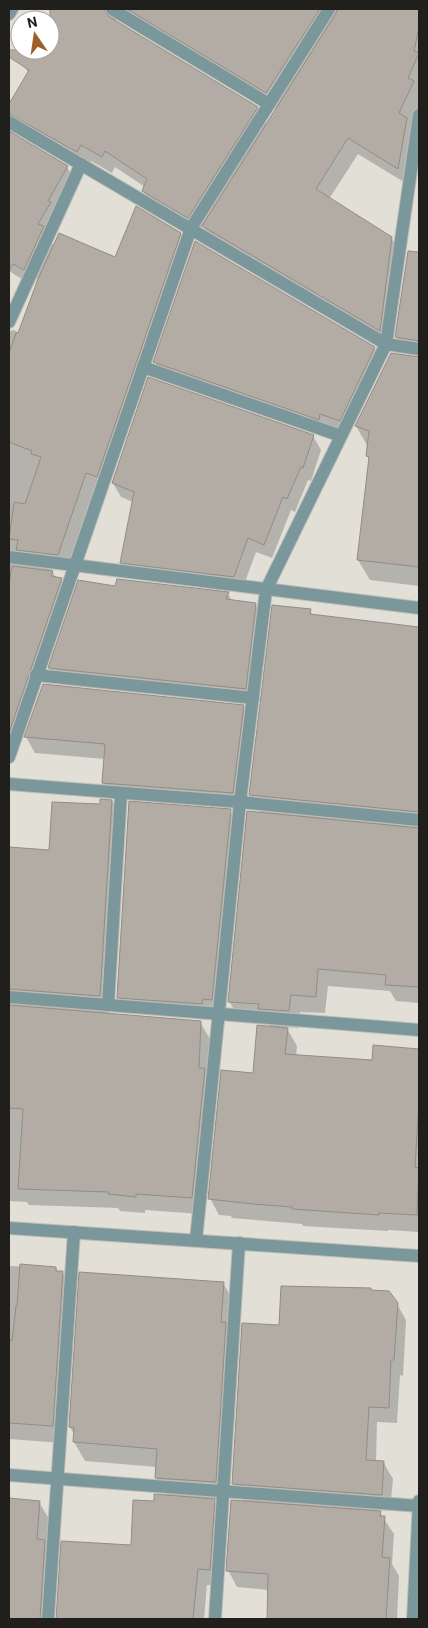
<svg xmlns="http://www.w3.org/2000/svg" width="428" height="1628" font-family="Roboto,sans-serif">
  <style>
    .shadow { fill: #0003; fill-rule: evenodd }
    .building { fill: #b2aca5; stroke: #928c86 }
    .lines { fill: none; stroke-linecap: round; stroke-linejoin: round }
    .minor-casing { stroke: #bfbcb5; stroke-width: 14 }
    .minor { stroke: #7a979c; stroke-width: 12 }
  </style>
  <rect width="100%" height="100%" fill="#e2dfd7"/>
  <g class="shadow">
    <path d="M59,9H419V137L412,187L358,154L329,199L392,239L402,256L389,347L213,243L203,226L198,234L153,208L144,191L145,187L115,167L112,173L91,161L86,168L15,131L12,135L67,167L77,184L49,238L54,246L115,258L180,234L190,251L68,571L51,569L56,578L61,579L71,596L9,761V331L14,330L19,333L39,279L37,278L33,286L9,271V106L29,74L24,66L34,50H50V24ZM122,17L127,19L277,109L267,125L257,108L114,21Z"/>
    <path d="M196,243L374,348L381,360L346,432L162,374L155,362Z"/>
    <path d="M409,250L419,256V356L406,354L396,337Z"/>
    <path d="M418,358H419V586L370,580L358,560L370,461L367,456L368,447L356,426Z"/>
    <path d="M313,436L321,450L311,481L308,480L295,512L291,510L272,558L256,552L242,590L129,576L121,562L133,502L121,497L113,483Z"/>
    <path d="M116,587L228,594L232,601L255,604L265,620L254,704L59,684L50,668Z"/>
    <path d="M310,611L313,616L419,628V1003L396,1001L390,991L328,986L325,1013L300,1012L298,1028L286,1027L297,1046L296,1056L373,1061L374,1046L419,1050V1232L388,1230V1231L303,1226L302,1224L232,1218L231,1216L219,1215L210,1198L270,1027L267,1021L239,1018L229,1001L261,814L250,794Z"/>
    <path d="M243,706L252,722L241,809L112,798L103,783L105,759L35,753L26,737Z"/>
    <path d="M112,801L121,818L109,1014L200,1022L210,1039L201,1214L145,1210V1213L120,1211L118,1208L29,1205L27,1202L9,1201V848L50,851L101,806Z"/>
    <path d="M230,811L239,826L220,1015L127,1013L118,997Z"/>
    <path d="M9,1266L56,1268L58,1272H62L72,1289L62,1443L9,1439Z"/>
    <path d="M223,1283L234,1302L226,1501L214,1500L224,1517L219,1586L207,1585L204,1619H57L63,1542L132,1547L155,1503L167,1496L156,1478L157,1467L85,1461L74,1442V1434L70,1427Z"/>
    <path d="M371,1291L397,1304L406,1320L403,1376L400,1375L397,1423L377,1422L376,1462H383L393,1479L390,1511L378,1510L394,1534L392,1564L399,1576L397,1619H268L269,1590L237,1587L228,1570L244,1502L233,1483L280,1326Z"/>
    <path d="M9,1499L39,1502L49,1519L50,1619H9Z"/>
  </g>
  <g class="building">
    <path d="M50,9H104L108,16L258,107L188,218L142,191L147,179L105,151L102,157L81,145L77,152L9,114V104L29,70L9,57V50H50Z"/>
    <path d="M127,9H320L266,93Z"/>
    <path d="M337,9H419V27L414,51L419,53L408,78L414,81L399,113L407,118L398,169L348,138L316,189L392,237L380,331L202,226L336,13Z"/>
    <path d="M9,131L68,166L48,201L51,202L38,224L44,226L24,270L13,264L9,271Z"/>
    <path d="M136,206L181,233L97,477L86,473L58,555L16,550L18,540L9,539L14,502L25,504L41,457L31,454L32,451L9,442V353L16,333H18L38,279L59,233L115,257Z"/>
    <path d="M195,241L375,347L340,421L320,414L319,420L153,362Z"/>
    <path d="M408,251L419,252V341L395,337Z"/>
    <path d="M391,353L419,357V567L357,560L369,457L366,456L369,431L355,426Z"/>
    <path d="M148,377L314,435L303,468L301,467L287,499L283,497L264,545L248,538L234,577L120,563L134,492L112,483Z"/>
    <path d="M12,566L53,571L51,576L62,578L9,733V583Z"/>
    <path d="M117,579L229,592L226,599L256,603L246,689L48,668L78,580L115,586Z"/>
    <path d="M272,605L311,609L310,614L419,627V812L249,795Z"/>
    <path d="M43,684L244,705L233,793L102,783L105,744L24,737Z"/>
    <path d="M100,799L112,800L100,996L9,989V847L49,850L52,802L100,804Z"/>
    <path d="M129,801L231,809L212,1000L203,999L202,1004L117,998Z"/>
    <path d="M247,811L419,828V987L385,985L386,975L318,969L316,997L291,995L289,1011L258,1009L259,1004L228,1002Z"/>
    <path d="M9,1005L201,1021L199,1068H205L192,1198L136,1194V1197L108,1194L109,1192L18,1189L23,1109L9,1108Z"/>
    <path d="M257,1025L288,1028L285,1054L372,1060L373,1045L419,1049V1103L415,1167L419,1168L417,1215L379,1213V1215L292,1209V1207L253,1204L208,1199L221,1070L253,1073Z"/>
    <path d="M20,1264L56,1267V1271H63L53,1426L9,1423V1340L12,1341L16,1306H17Z"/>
    <path d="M79,1272L224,1282L221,1322H226L216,1482L155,1478L157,1449L73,1442L74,1428L69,1427Z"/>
    <path d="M281,1286L371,1288V1290L389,1291L398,1303L394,1360H391L389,1408L369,1407L366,1460L384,1461L382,1495L232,1484L242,1323L279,1325Z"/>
    <path d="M154,1494L215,1499L210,1570L198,1569L193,1619H56L61,1541L131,1545L133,1500L154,1501Z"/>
    <path d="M9,1498L40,1501L37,1539L45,1540L40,1619H9Z"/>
    <path d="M231,1500L381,1511L380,1516H385L382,1557L390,1558L386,1619H267L268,1574L226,1571Z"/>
  </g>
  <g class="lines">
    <g class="minor-casing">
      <g id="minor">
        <path d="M112,9L269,104"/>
        <path d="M9,14L12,9"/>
        <path d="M9,122L386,344L419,349"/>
        <path d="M9,322L81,164"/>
        <path d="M143,367L341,436"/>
        <path d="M9,557L419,608"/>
        <path d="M36,675L253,698"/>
        <path d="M9,757L191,228L329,9"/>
        <path d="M9,784L240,802L419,820"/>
        <path d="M9,997L419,1030"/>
        <path d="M108,1005L121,793"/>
        <path d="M9,1228L419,1256"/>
        <path d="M196,1240L240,802L266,590L386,344L419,115"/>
        <path d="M9,1475L419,1506"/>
        <path d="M48,1619L74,1232"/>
        <path d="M215,1619L239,1243"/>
        <path d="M413,1619L419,1501"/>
      </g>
    </g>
    <use href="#minor" class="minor"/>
  </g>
  <rect width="428" height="1628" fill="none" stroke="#201f1c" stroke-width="20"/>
  <g transform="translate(35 35) rotate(347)"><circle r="24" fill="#ffffff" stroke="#a6a5a4"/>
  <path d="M0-4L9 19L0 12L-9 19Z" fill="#9f5f29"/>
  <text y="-8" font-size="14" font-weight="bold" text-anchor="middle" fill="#201f1c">N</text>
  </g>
</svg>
